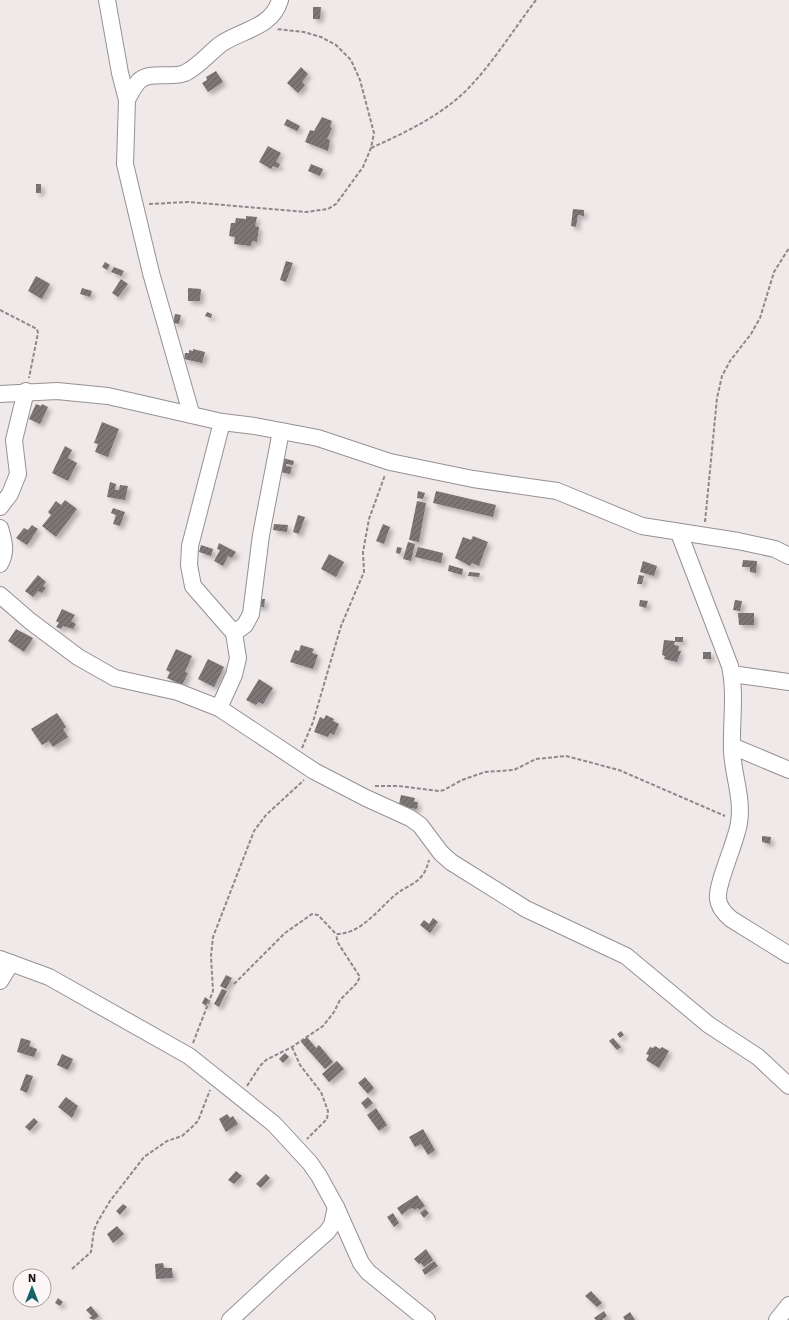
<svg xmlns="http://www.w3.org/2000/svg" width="789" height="1320" font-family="'Work Sans',sans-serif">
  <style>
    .building { fill: url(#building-hatch); filter: url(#shadow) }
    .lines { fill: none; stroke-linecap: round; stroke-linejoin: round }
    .minor-casing { stroke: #979091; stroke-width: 18 }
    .path { stroke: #8d8889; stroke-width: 2; stroke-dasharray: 4 2; stroke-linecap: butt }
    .minor { stroke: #fff; stroke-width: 16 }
  </style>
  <defs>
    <pattern id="building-hatch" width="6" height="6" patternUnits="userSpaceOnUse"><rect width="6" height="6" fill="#7c7677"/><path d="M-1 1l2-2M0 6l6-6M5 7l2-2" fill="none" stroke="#656060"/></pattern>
    <filter id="shadow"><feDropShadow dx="3.5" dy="3.5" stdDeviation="2" flood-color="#0004"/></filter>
  </defs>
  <rect width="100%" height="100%" fill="#f0e9ea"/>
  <g class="building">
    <path d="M313,7H321L320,19H313Z"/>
    <path d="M301,67L308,74L302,82L305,85L298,93L287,83Z"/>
    <path d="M216,71L223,82L208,92L202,83L207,80L206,77Z"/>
    <path d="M322,117L332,121L330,127L332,128L327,139L330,140L328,151L305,142L310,130L314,131Z"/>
    <path d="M287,119L300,126L297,131L284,125Z"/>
    <path d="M268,146L281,153L276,162L280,164L278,168L273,166L271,169L259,162Z"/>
    <path d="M311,164L323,169L320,176L308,171Z"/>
    <rect x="36" y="184" width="5" height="9"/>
    <path d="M573,209L584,210V216L578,215L576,227L571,226Z"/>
    <path d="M246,216L257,217L255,226L259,227L257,242L252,241L251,246L234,244L235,237L229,236L231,223H235L236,218L246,219Z"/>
    <path d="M286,261L293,263L286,282L280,280Z"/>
    <path d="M105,262L110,265L107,270L102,267Z"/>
    <path d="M114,267L124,271L121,276L111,272Z"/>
    <path d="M36,276L50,284L42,299L28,291Z"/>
    <path d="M121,279L128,284L118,297L112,293Z"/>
    <path d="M82,288L92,291L90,297L80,294Z"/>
    <path d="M188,288L201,289L200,301H188Z"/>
    <path d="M207,312L212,314L211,318L205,316Z"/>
    <path d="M175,314L181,315L179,324L173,323Z"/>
    <path d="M193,349L205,352L202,363L184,359L185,353H189V350L193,351Z"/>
    <path d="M36,404L41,406L42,404L48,407L40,424L29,419Z"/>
    <path d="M102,422L119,429L108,457L95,452L98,444L94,443Z"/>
    <path d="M65,446L72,450L68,458L77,463L68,481L52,473Z"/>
    <path d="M283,458L294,461L293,465L286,464V466L292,467L290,474L280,472Z"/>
    <path d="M110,482L116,484L115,490H119L120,485L128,486L125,500L107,497Z"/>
    <path d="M418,491L425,493L423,499L417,498Z"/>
    <path d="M436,491L496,505L493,517L433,503Z"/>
    <path d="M65,500L77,509L56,537L42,526L51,515L48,512L56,501L61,505Z"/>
    <path d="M417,501L426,503L419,542L409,540Z"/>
    <path d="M113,508L125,512L120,526L113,524L116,515L111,513Z"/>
    <path d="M298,515L305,517L299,534L293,532Z"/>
    <path d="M274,524L288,525L287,532L273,530Z"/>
    <path d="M383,524L390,527L384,544L376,541Z"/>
    <path d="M32,525L38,529L27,545L16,538L24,528L28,530Z"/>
    <path d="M473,536L488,542L479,566L472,563L470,566L455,558L463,537L471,540Z"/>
    <path d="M408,542L415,544L411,561L403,559Z"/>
    <path d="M219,543L236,552L232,558L228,556L223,566L214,561L220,550L217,549Z"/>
    <path d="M201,545L213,549L211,556L199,552Z"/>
    <path d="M397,547L402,548L400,554L396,553Z"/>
    <path d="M418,547L443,553L441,563L415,557Z"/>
    <path d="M329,554L344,562L336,577L321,569Z"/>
    <path d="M743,560L757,561L756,573L750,572V567H742Z"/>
    <path d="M643,561L657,566L654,576L640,572Z"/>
    <path d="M449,565L463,569L462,575L448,571Z"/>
    <path d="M469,572L480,573L479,577L468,576Z"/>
    <path d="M38,575L46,582L43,586L46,588L42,593L38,591L33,597L25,591Z"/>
    <path d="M639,575L644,576L642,584H637Z"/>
    <path d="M255,599H265L264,607L255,606Z"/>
    <path d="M640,600L648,601L646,608L639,606Z"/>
    <path d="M735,600L742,601L740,611L733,610Z"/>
    <path d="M62,609L75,615L71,621L76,624L73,629L63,626L61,629L56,627L59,623L56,621Z"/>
    <path d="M738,613H754V625H739Z"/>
    <path d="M16,629L33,638L24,652L8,641Z"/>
    <path d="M675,637H683V642H675L674,645L679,646L678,651H681L677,662L664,659L665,656L662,655L664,640L675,641Z"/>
    <path d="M301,645L314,649L312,653L318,655L313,669L290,662L295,650L299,651Z"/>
    <path d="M176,649L192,656L185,672L188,673L182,685L167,678L170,672L166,670Z"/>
    <rect x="703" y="652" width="8" height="7"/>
    <path d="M208,659L224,667L214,687L198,679Z"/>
    <path d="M259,679L273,688L263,704L258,702L256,705L246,700Z"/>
    <path d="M57,713L66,727L63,729L68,737L53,747L49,741L42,745L31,729Z"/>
    <path d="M326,715L334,719L333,721L339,724L334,735L330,733L328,737L314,732L320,717L324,719Z"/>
    <path d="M401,795L415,798L414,802H418L417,809L410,808V811L398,809Z"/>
    <path d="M762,836L771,837L770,844L762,842Z"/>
    <path d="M433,918L438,922L430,933L420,925L424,920L429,924Z"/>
    <path d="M226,975L232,978L226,989L220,986Z"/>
    <path d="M222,989L227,991L219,1007L214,1004Z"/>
    <path d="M205,997L209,1000L206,1006L202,1003Z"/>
    <path d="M621,1031L624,1035L620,1038L617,1034Z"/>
    <path d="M307,1037L316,1048L319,1045L333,1062L325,1069L301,1042Z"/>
    <path d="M21,1038L31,1041L29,1046L37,1049L34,1057L17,1052Z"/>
    <path d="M613,1038L621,1047L617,1050L609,1041Z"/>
    <path d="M655,1046L660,1049L662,1047L669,1051L659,1068L646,1060L649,1055L646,1054L650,1047L653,1048Z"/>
    <path d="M285,1053L289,1057L283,1063L279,1059Z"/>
    <path d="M62,1054L73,1059L68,1070L57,1065Z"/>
    <path d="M337,1061L344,1069L329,1082L322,1074Z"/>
    <path d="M26,1074L33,1076L27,1093L20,1090Z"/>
    <path d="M365,1077L374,1088L368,1094L358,1083Z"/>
    <path d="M66,1097L78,1106L72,1118L58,1107Z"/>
    <path d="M368,1097L373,1103L366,1109L361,1103Z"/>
    <path d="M376,1108L387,1125L379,1131L367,1115Z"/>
    <path d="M227,1114L230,1118L233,1116L238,1124L226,1132L219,1119Z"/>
    <path d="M34,1118L38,1122L30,1131L25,1127Z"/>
    <path d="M423,1129L435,1150L428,1155L421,1144L415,1147L409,1137Z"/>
    <path d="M236,1171L242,1176L234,1184L228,1180Z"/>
    <path d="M266,1174L270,1178L261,1188L256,1184Z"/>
    <path d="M417,1195L425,1206L419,1210L418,1208L414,1210L413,1208L409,1209L402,1215L397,1208Z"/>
    <path d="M123,1204L127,1207L120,1215L116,1211Z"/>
    <path d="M425,1209L429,1213L424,1218L420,1213Z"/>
    <path d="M393,1213L399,1223L394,1227L387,1217Z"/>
    <path d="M117,1226L124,1234L113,1243L107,1234Z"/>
    <path d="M426,1249L433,1260L424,1267L421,1263L419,1264L414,1259Z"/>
    <path d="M434,1261L438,1266L425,1275L422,1270Z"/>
    <path d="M163,1263L164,1268H172L173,1278L156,1279L155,1264Z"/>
    <path d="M591,1291L602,1303L597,1307L585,1296Z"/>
    <path d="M58,1298L63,1302L60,1306L55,1303Z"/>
    <path d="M91,1306L99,1316L94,1320L89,1318L92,1316L86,1310Z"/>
    <path d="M604,1311L607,1316L602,1320H596L594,1318Z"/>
    <path d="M630,1312L635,1320H625L623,1317Z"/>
  </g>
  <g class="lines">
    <g class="minor-casing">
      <g id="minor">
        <path d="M107,0L120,73L127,100L125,164L151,273L191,413"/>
        <path d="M127,100C130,94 134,87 138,82C149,70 171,79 185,73C199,66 209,53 221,44C241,30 272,28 280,0"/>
        <path d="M0,394L57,391L108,396L222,422L255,426L318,438L390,462L473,479L557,491L642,526L738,541L775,549L789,556"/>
        <path d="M222,422L190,546L189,565L193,586L234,633"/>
        <path d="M0,507L10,494L18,474L14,440L26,391"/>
        <path d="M0,528C4,542 7,551 0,564"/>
        <path d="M679,533L730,666C736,694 731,722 732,751C733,775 743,798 739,823C736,843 716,884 718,899C719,908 725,914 731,919L789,955"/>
        <path d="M0,595L30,621L78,657L115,678L178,692L219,708L314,771L366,798L410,818L420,825L441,853L451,862L526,909L626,956L709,1025L758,1057L789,1086"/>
        <path d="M732,674L789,682"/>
        <path d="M219,708L234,675L238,658L234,633L245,625L251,614L261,535L281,431"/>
        <path d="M732,746L789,770"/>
        <path d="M0,959L49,977L189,1056L274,1124L310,1163L319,1176L336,1207L361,1263L368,1272L427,1320"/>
        <path d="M0,981L11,963"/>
        <path d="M230,1320L284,1270L327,1232L332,1225L336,1207"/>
        <path d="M777,1320L789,1305"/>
      </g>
    </g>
    <g class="path">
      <path d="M371,148C402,134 432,120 458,98C486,74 513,30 536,0"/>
      <path d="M149,204L188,202L306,212L328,209L336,204L363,167L371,148L374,133L360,80L351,60L336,45L321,37L304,32L276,29"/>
      <path d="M0,310L37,329L38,333L29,378"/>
      <path d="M705,522L717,398L722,376L730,361L751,334L760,318L774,272L789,248"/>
      <path d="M302,748L313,722L341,626L364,572L363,552L369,519L385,475"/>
      <path d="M375,786H398L439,791L444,790L462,780L485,772L514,770L536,759L566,756L619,770L725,816"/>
      <path d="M234,984L285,933L312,914L318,915L336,934C363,934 379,907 399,892C406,887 415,884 421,877C426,871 427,867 429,860"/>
      <path d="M193,1043L213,991L211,956L213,937L254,831L266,815L304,780"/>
      <path d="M292,1047L300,1065L321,1092L328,1111L327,1119L307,1139"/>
      <path d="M247,1086L260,1066L266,1060L292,1047L323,1026L334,1012L340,1000L356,984L360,977L338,943L336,935"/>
      <path d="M72,1269L91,1252L94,1230L98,1221L110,1201L144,1157L167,1141L182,1136L190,1129L198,1121L210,1090"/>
    </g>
    <use href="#minor" class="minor"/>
  </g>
  <g transform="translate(32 1288)"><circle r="19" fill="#fdf6f7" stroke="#a19b9c"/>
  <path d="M0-3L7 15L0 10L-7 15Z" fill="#146366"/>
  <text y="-6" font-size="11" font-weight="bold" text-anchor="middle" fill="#161314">N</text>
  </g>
</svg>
